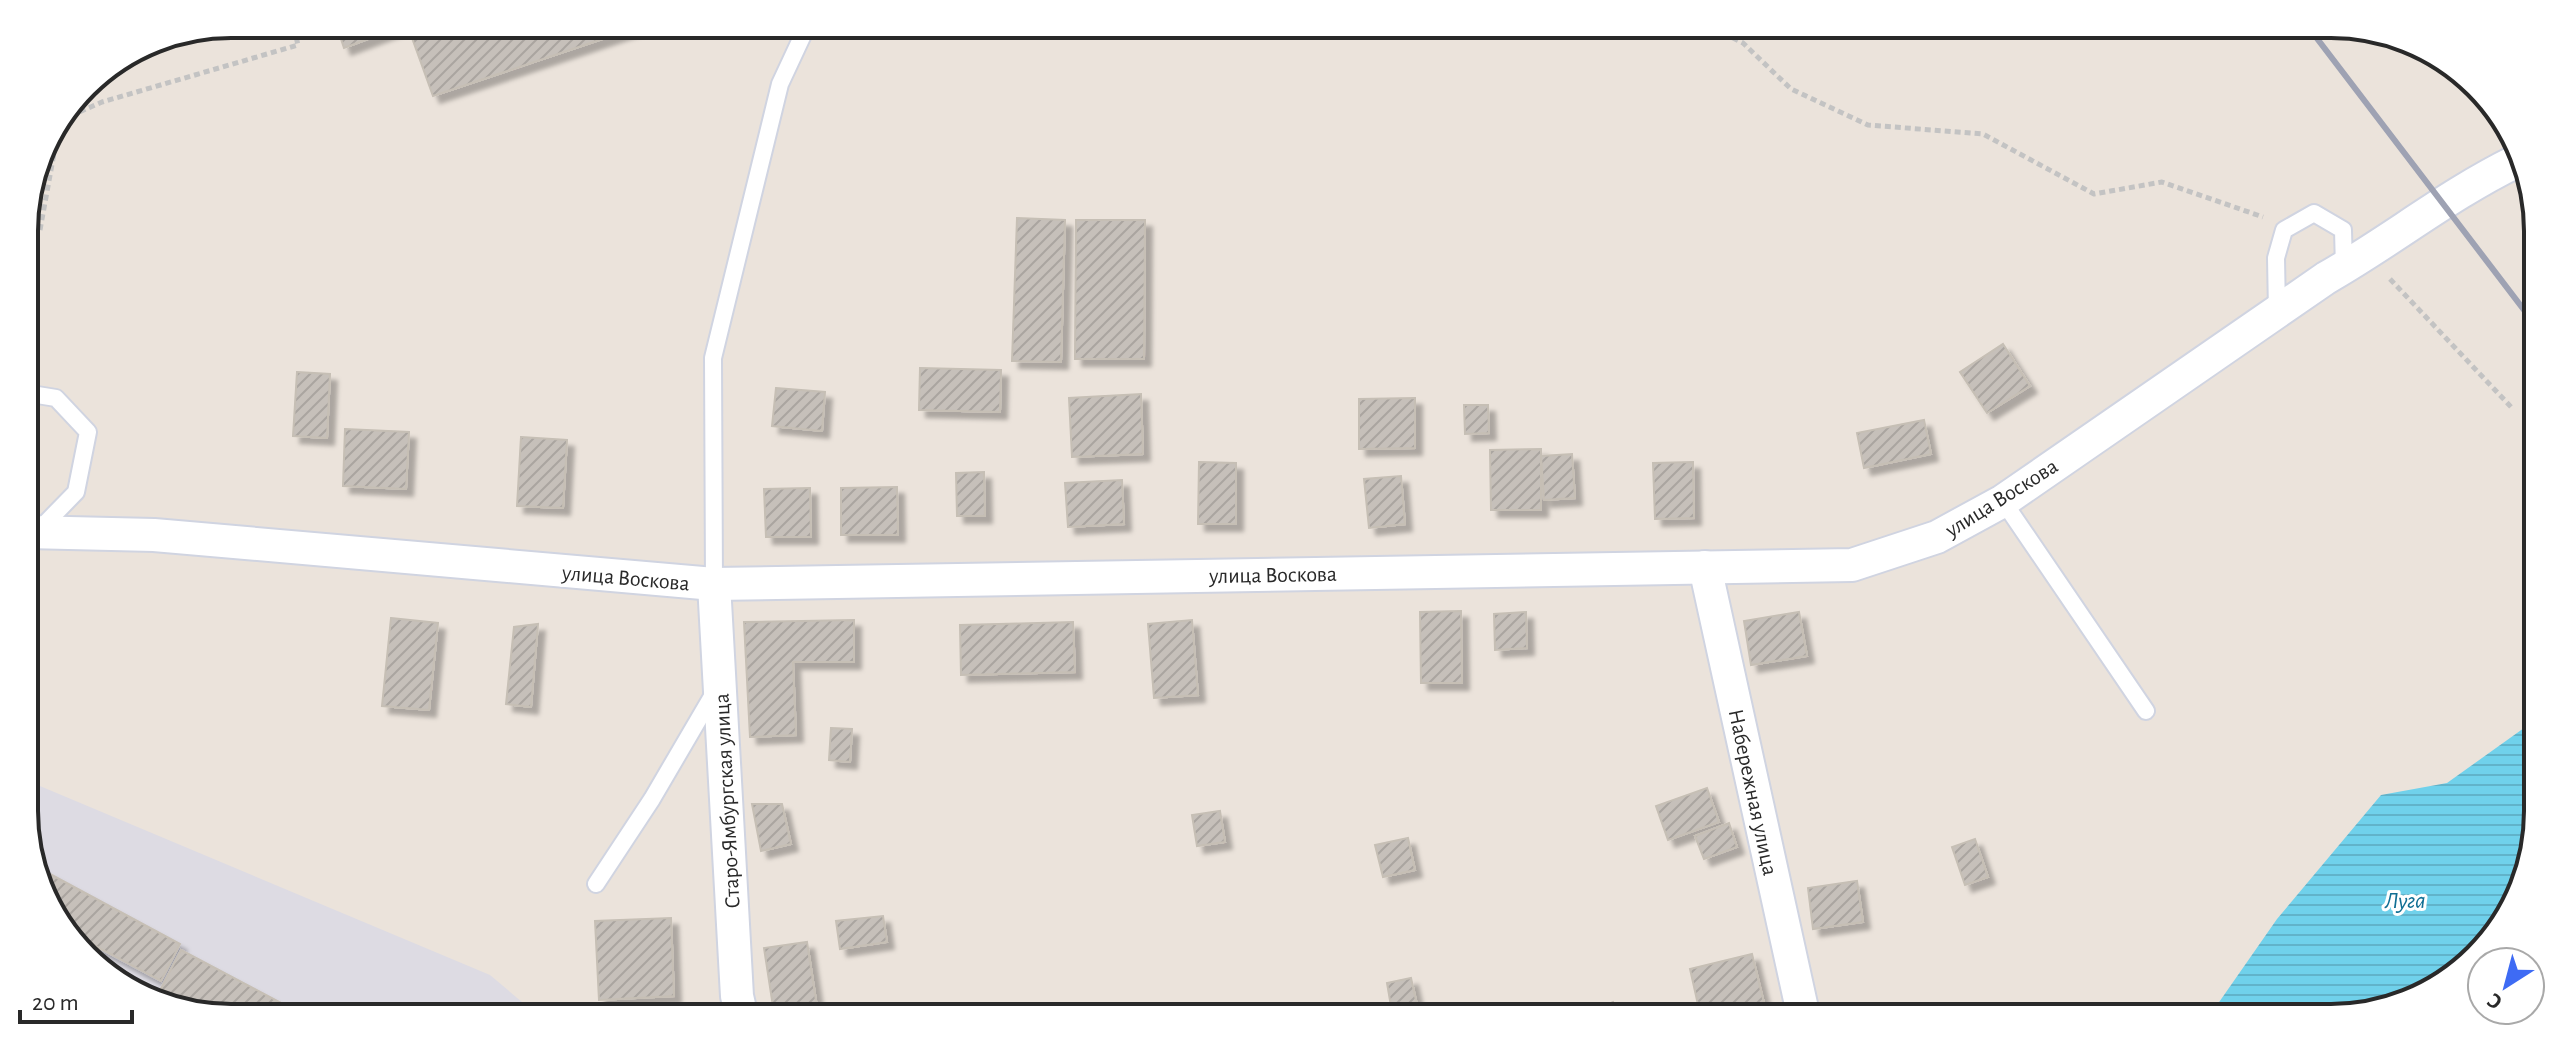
<svg xmlns="http://www.w3.org/2000/svg" width="2562" height="1042" font-family="'Alegreya Sans',sans-serif">
  <style>
    .industrial { fill: #dddbe3 }
    .water { fill: url(#water-rules) }
    .building { fill: url(#building-hatch); stroke: #c6bfb5; stroke-width: 2; filter: url(#shadow) }
    .lines { fill: none; stroke-linecap: round; stroke-linejoin: round }
    .lane-casing { stroke: #d0d4e1; stroke-width: 20 }
    .street-casing { stroke: #d0d4e1; stroke-width: 36 }
    .path { stroke: #c3c3c3; stroke-width: 5; stroke-dasharray: 6 4; stroke-linecap: butt }
    .lane { stroke: #fff; stroke-width: 16 }
    .street { stroke: #fff; stroke-width: 32 }
    .rail { stroke: #9ea2b3; stroke-width: 6 }
    .labels { text-anchor: middle; stroke-width: 6; stroke-linejoin: round; paint-order: stroke }
    .street-label { font-size: 22px; fill: #292929; stroke: #fff }
    .water-label { font-size: 24px; font-style: italic; fill: #116f94; stroke: #fff }
    .rim { fill: none; stroke: #292929; stroke-width: 4 }
  </style>
  <defs>
    <pattern id="water-rules" width="6" height="5" patternUnits="userSpaceOnUse" patternTransform="scale(2)"><rect width="6" height="5" fill="#70d1eb"/><path d="M0 2.5h6" fill="none" stroke="#61b3ca"/></pattern>
    <pattern id="building-hatch" width="6" height="6" patternUnits="userSpaceOnUse" patternTransform="scale(2)"><rect width="6" height="6" fill="#c6c0ba"/><path d="M-1 1l2-2M0 6l6-6M5 7l2-2" fill="none" stroke="#aaa5a0"/></pattern>
    <filter id="shadow"><feDropShadow dx="7" dy="7" stdDeviation="2" flood-color="#0004"/></filter>
  </defs>
  <rect width="100%" height="100%" fill="#ebe3db"/>
  <path class="industrial" d="M28,781L490,975L541,1018H231L164,1007L75,947L28,851Z"/>
  <path class="water" d="M2538,718V811L2527,878L2457,975L2344,1018H2208L2277,919L2381,795L2447,783Z"/>
  <g class="building">
    <path d="M336,24H408L344,48Z"/>
    <path d="M407,24H647L433,96Z"/>
    <path d="M1017,218L1065,220L1061,362L1012,361Z"/>
    <path d="M1076,220H1145L1144,359H1075Z"/>
    <path d="M2003,344L2030,386L1987,413L1960,372Z"/>
    <path d="M920,368L1001,370L1000,412L919,410Z"/>
    <path d="M297,372L330,374L327,438L293,436Z"/>
    <path d="M776,388L825,392L822,431L772,426Z"/>
    <path d="M1141,394L1143,454L1072,457L1069,398Z"/>
    <path d="M1415,398V448L1359,449V399Z"/>
    <path d="M1464,405H1488L1489,433L1465,434Z"/>
    <path d="M1924,420L1931,454L1864,468L1857,433Z"/>
    <path d="M345,429L409,432L406,489L343,486Z"/>
    <path d="M521,437L567,440L563,508L517,506Z"/>
    <path d="M1541,449V510H1491L1490,450Z"/>
    <path d="M1572,454L1575,498L1544,500L1541,456Z"/>
    <path d="M1199,462L1236,463V524H1198Z"/>
    <path d="M1693,462L1694,518L1655,519L1653,463Z"/>
    <path d="M984,472L985,516H957L956,473Z"/>
    <path d="M1401,476L1405,524L1369,528L1364,479Z"/>
    <path d="M1122,480L1124,524L1068,527L1065,483Z"/>
    <path d="M897,487L898,535H841V488Z"/>
    <path d="M810,488L811,537H766L764,489Z"/>
    <path d="M1461,611L1462,683H1421L1420,612Z"/>
    <path d="M1526,612L1527,648L1495,650L1494,614Z"/>
    <path d="M1799,612L1807,656L1751,665L1744,621Z"/>
    <path d="M391,618L438,623L429,710L382,706Z"/>
    <path d="M854,620V662H793L796,735L750,737L744,622Z"/>
    <path d="M1192,620L1198,695L1154,698L1148,624Z"/>
    <path d="M1073,622L1075,672L961,675L960,625Z"/>
    <path d="M538,624L531,707L506,704L514,627Z"/>
    <path d="M831,728L852,729L850,762L829,760Z"/>
    <path d="M1707,788L1719,822L1668,840L1656,806Z"/>
    <path d="M752,804H782L791,844L761,851Z"/>
    <path d="M1220,811L1225,842L1197,846L1192,815Z"/>
    <path d="M1729,823L1737,847L1704,859L1695,836Z"/>
    <path d="M1408,838L1415,870L1383,877L1375,845Z"/>
    <path d="M1975,839L1988,877L1965,885L1952,847Z"/>
    <path d="M37,867L180,944L161,981L67,931Z"/>
    <path d="M1857,881L1863,922L1813,929L1808,888Z"/>
    <path d="M883,916L887,942L840,949L836,921Z"/>
    <path d="M671,918L674,996L599,1000L595,921Z"/>
    <path d="M807,942L817,1007L774,1013L764,948Z"/>
    <path d="M181,950L304,1015L302,1018H231L164,1007L155,1000Z"/>
    <path d="M1752,954L1765,1007L1721,1018H1701L1690,969Z"/>
    <path d="M1411,978L1420,1018H1393L1387,983Z"/>
    <path d="M1613,1002L1620,1018H1576Z"/>
  </g>
  <g class="lines">
    <g class="lane-casing">
      <g id="lane">
        <path d="M2277,312L2276,258L2284,230L2314,213L2343,230L2344,268"/>
        <path d="M25,393L56,398L88,432L76,492L37,532"/>
        <path d="M2003,501L2146,711"/>
        <path d="M714,584L713,358L780,84L808,24"/>
        <path d="M596,884L652,799L714,693"/>
      </g>
    </g>
    <g class="street-casing">
      <g id="street">
        <path d="M26,532L154,535L714,584L1852,565L1937,537L2003,501L2326,278C2391,241 2449,194 2517,161"/>
        <path d="M1705,567L1804,1018"/>
        <path d="M714,584L737,996L742,1018"/>
      </g>
    </g>
    <g class="path">
      <path d="M1706,24L1743,43L1791,89L1868,125L1983,134L2094,194L2162,182L2263,217"/>
      <path d="M40,230L57,137L70,116L102,102L298,45L293,24"/>
      <path d="M2390,279L2513,409"/>
    </g>
    <use href="#lane" class="lane"/>
    <use href="#street" class="street"/>
    <path class="rail" d="M2306,24L2537,327"/>
  </g>
  <g class="labels">
    <g class="street-label">
      <text transform="translate(2001 497) rotate(-32)" y="8">улица Воскова</text>
      <text transform="translate(1273 574) rotate(-1)" y="8">улица Воскова</text>
      <text transform="translate(626 577) rotate(5)" y="8">улица Воскова</text>
      <text transform="translate(1754 792) rotate(78)" y="8">Набережная улица</text>
      <text transform="translate(726 801) rotate(-93)" y="8">Старо-Ямбургская улица</text>
    </g>
    <g class="water-label">
      <text x="2405" y="908">Луга</text>
    </g>
  </g>
  <path d="M0 0H2562V1042H0ZM231 38H2331A193 193 0 0 1 2524 231V811A193 193 0 0 1 2331 1004H231A193 193 0 0 1 38 811V231A193 193 0 0 1 231 38Z" fill="#fff" fill-rule="evenodd"/>
  <path class="rim" d="M231 38H2331A193 193 0 0 1 2524 231V811A193 193 0 0 1 2331 1004H231A193 193 0 0 1 38 811V231A193 193 0 0 1 231 38Z"/>
  <g transform="translate(2506 986) rotate(216)"><circle r="38" fill="#ffffff" stroke="#a9a9a9" stroke-width="2"/>
  <path d="M0-6L14 30L0 20L-14 30Z" fill="#3e6bf4"/>
  <text y="-12" font-size="22" font-weight="bold" text-anchor="middle" fill="#292929">С</text>
  </g>
  <path d="M20 1010v12h112v-12" fill="none" stroke="#292929" stroke-width="4"/>
  <text x="32" y="1010" font-size="24" fill="#292929" stroke="#ffffff" stroke-width="6" paint-order="stroke">20 m</text>
</svg>
